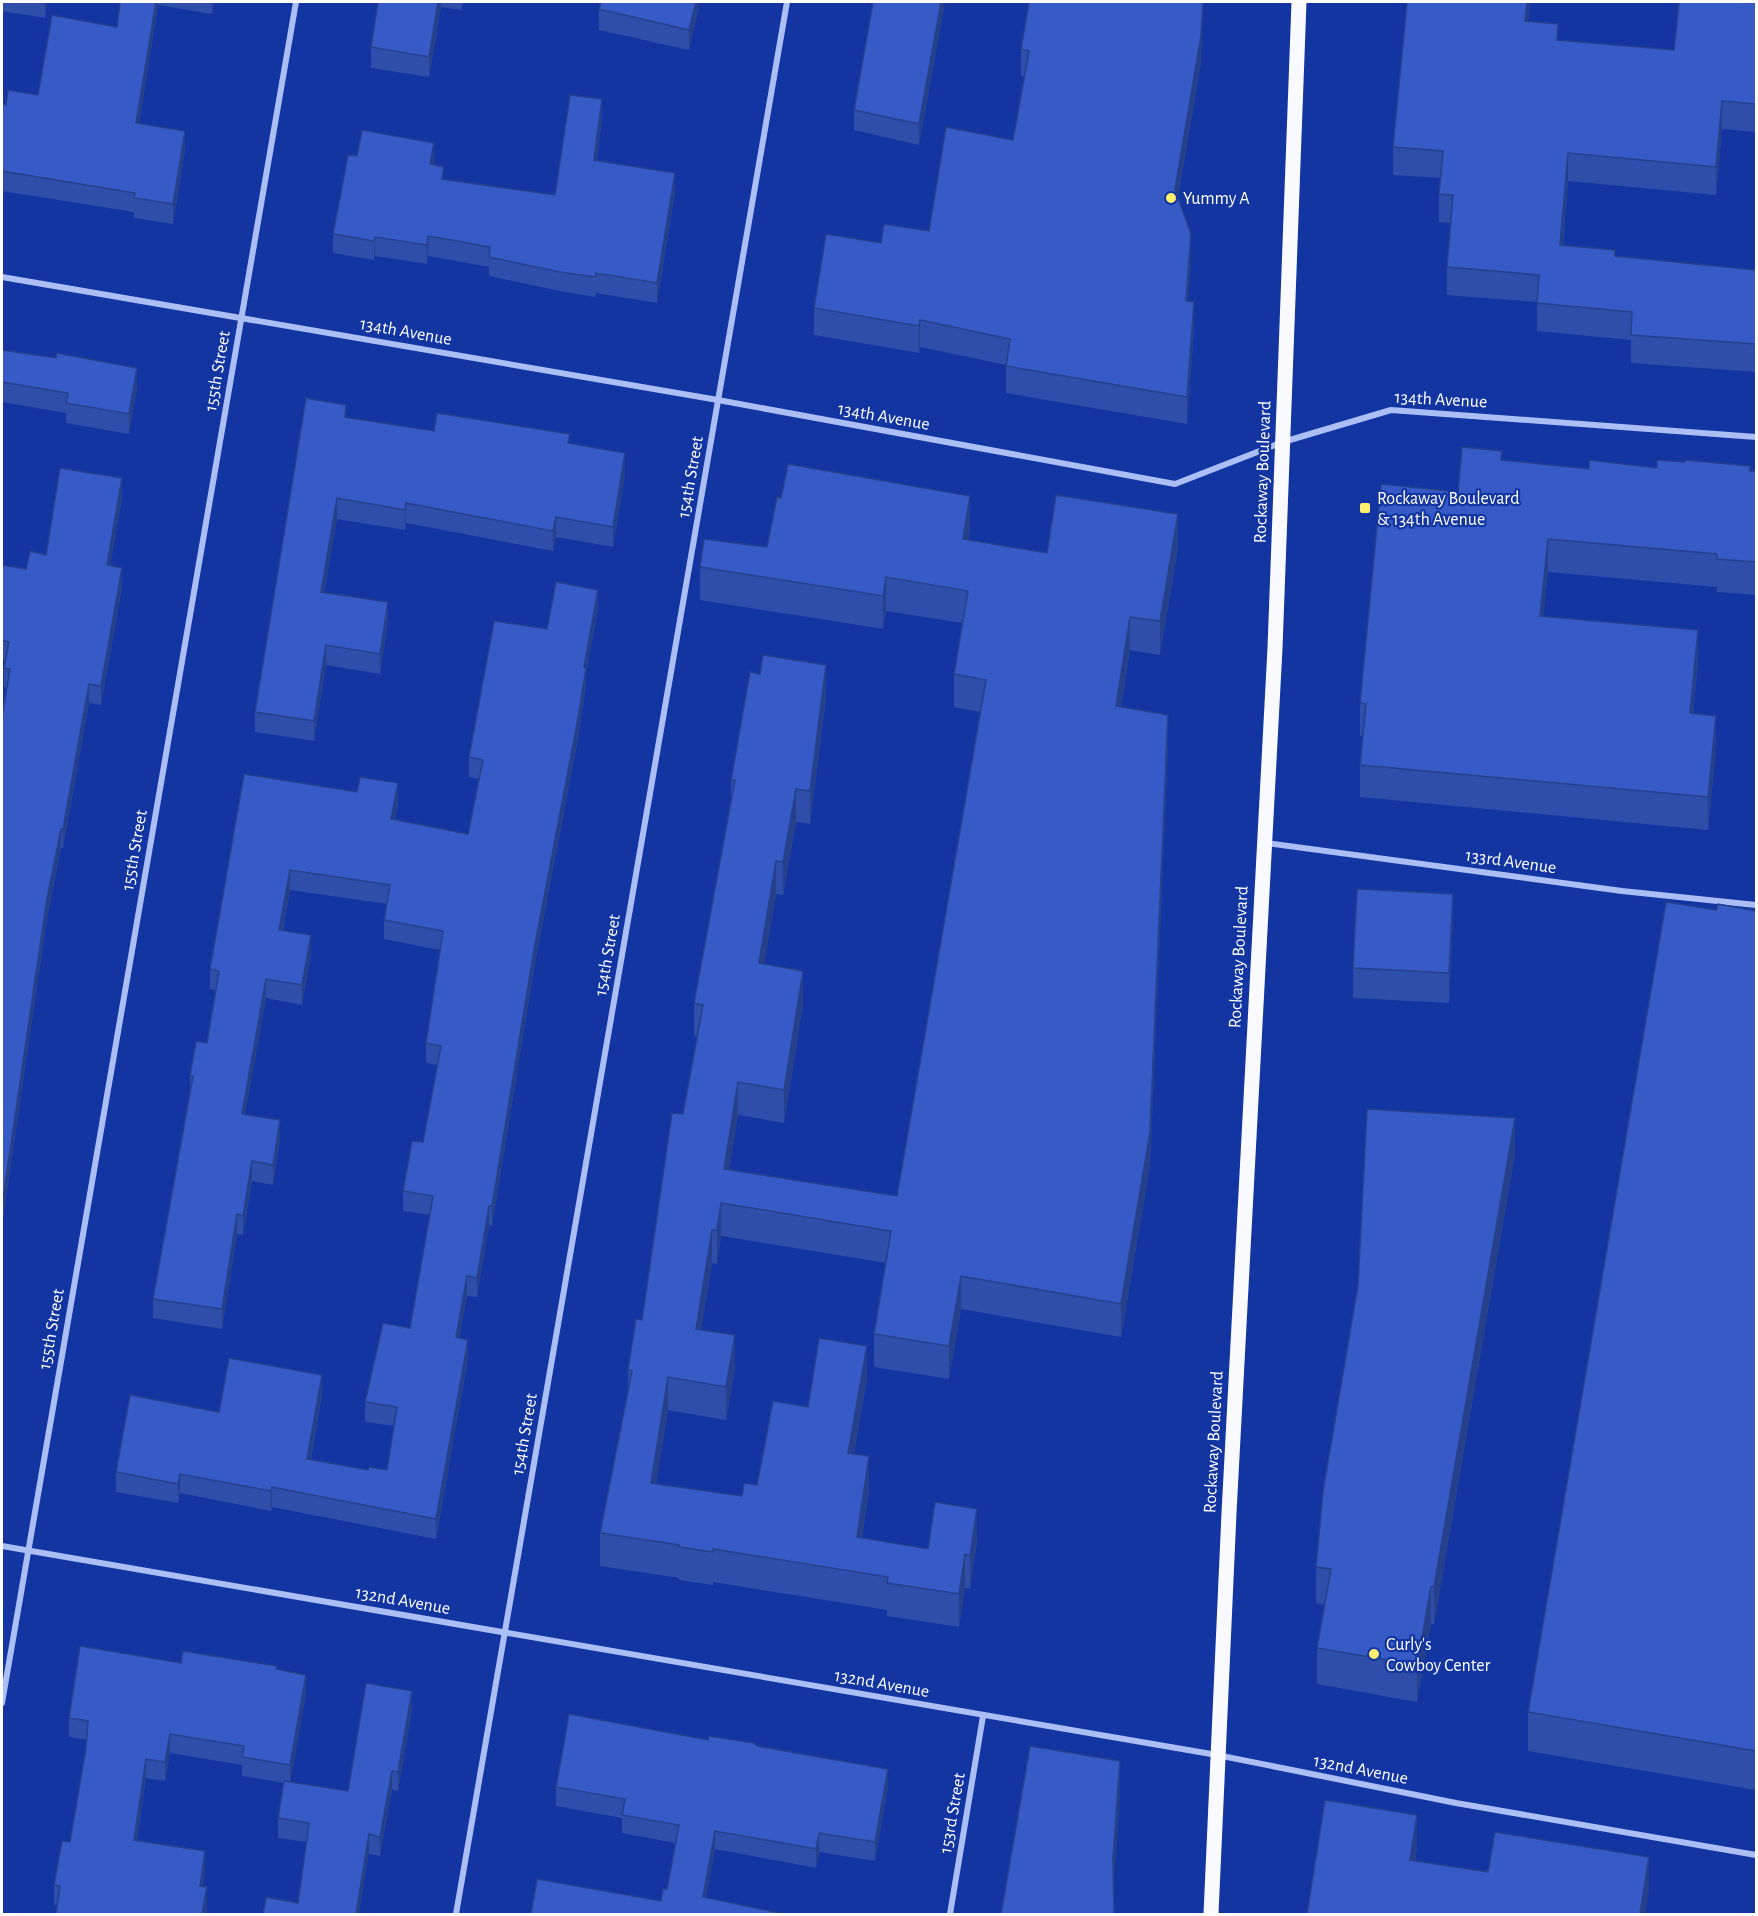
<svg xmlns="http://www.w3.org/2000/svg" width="1758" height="1916" font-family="'Alegreya Sans',sans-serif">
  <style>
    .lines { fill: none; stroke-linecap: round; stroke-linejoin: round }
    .minor { stroke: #abbef5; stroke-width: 6 }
    .primary { stroke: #f9faff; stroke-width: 15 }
    .wall { fill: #2e4eaa }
    .shaded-wall { fill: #26408b }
    .building { fill: #365bc6; stroke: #26408b; stroke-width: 1.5 }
    .poi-dot { fill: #fff16f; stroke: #1235a1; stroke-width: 2 }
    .labels { text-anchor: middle; stroke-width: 4.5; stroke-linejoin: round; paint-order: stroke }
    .poi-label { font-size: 18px; fill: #fff; stroke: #1235a1; text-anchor: start }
    .street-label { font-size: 18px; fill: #fff; stroke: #1235a1 }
  </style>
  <rect width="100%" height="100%" fill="#1235a1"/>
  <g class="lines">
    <g class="minor">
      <path d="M2,277L718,400L1175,484L1283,442L1391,410L1756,437"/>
      <path d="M1266,843L1622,891L1756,905"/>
      <path d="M2,1546L1217,1755L1456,1803L1756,1855"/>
      <path d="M2,1703L296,2"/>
      <path d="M456,1914L787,2"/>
      <path d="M950,1914L983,1716"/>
    </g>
    <path class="primary" d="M1211,1914L1229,1513L1275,648L1299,2"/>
  </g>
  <g class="wall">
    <path d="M2,2H47L45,18L2,11Z"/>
    <path d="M120,2H214L212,14L158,5L139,124L185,150L173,224L134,218V212L2,191V104L6,105L38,95L117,27Z"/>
    <path d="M378,2H463L461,10L441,7L429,77L371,68V47Z"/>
    <path d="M700,2L689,50L599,30V9Z"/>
    <path d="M945,2L919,145L854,130V110Z"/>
    <path d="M1530,2L1528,22L1558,40L1674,50L1756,2V132L1722,129L1716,195L1568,181L1563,246L1615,256L1756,270V372L1631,363V340L1537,331V302L1447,295V267L1451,223L1439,222V194L1441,178L1393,175V147Z"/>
    <path d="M1021,49L1201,63L1178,198L1191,261L1188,301L1194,329L1187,424L1006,393V365L920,347L919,353L814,335V308L881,243L929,231L1013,140L1024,77L1021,76Z"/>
    <path d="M602,119L597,160L675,192L657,303L596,293L595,297L560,291L489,276V267L428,256L427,264L375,256L374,260L333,253V234L357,156L434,162V165L444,179L555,195Z"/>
    <path d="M2,350L137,388L129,434L66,423V413L2,402Z"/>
    <path d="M346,417L434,431L570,443L625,474L613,547L556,537L553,551L406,523L405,530L337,519L324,592L388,622L380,674L326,665L314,741L255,732V712Z"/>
    <path d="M1502,460L1589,469L1657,468L1756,471V595L1717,592V587L1548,572L1543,616L1698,663L1693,714L1716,748L1708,830L1360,797V765L1363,736H1360V703Z"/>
    <path d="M122,498L110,566L122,587L101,705L89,703L63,848H61L47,919L3,1218H2V718L7,688L4,687V668L6,660H2V565L26,569Z"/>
    <path d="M970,530L968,540L1047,553L1178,548L1160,655L1130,650L1121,707L1168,748L1150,1165L1121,1337L961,1309L949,1379L874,1367V1334L886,1263L721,1236L717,1264L712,1263L701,1330L735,1368L726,1420L668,1410L656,1484L742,1496L757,1485L808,1407L867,1379L854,1454L869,1490L862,1538L928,1549L977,1542L970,1589L965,1588L959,1627L887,1616V1610L713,1582V1585L679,1580V1578L600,1566V1533L628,1393V1370L642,1320L683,1114L697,1037L694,1036V1003L731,800V780L826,698L810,824L796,822L783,895L776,894L764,964L803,1004L784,1123L738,1115L729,1169L897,1196L980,712L954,707V674L962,623L886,611L883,629L700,600V567L767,547Z"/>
    <path d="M598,609L586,673V687L577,744L534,969L492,1226L489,1225L477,1297L467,1296L459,1338L468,1359L436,1539L272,1507L271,1511L180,1493L178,1503L116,1492V1472L219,1412L322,1395L311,1459L368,1470H387L394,1426L365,1422V1402L410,1328L430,1215L403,1211V1191L423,1142L437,1065L426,1063V1043L440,950L384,939V920L387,904L290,890L283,931L311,955L302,1005L266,998L245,1114L280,1140L273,1185L252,1181L243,1235L237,1234L222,1329L153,1318V1299L190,1089V1075L207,1043L216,990L210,989V969L244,774L398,803L395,819L468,834L479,779L469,777V757L547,629Z"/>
    <path d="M1716,910L1756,911V1790L1528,1751V1712Z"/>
    <path d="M1453,924L1449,1003L1353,998V968Z"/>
    <path d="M1515,1154L1434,1624H1431L1417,1702L1317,1684V1648L1324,1605L1316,1603V1567Z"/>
    <path d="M181,1663L277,1669L306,1694L290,1782L348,1791L412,1710L398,1791L392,1790L380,1856L369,1854L298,1903L307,1842L278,1838V1818L284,1783L242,1776V1765L170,1753L165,1781L146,1778L137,1840L205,1870L202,1887L207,1907L206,1914H56L57,1905H54V1885L70,1842L87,1740L69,1737V1718Z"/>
    <path d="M708,1740L757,1746L888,1787L875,1861L819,1852L816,1868L715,1849L706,1898L661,1901L667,1889L675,1843L622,1833V1818L556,1806V1787Z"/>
  </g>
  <g class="shaded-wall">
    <path d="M45,2H47L45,18Z"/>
    <path d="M156,2H158V5L136,143V123Z"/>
    <path d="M212,2H214L212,14Z"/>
    <path d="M438,2H441V7L429,77V57Z"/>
    <path d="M696,2H700L689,50V30Z"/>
    <path d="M941,2H945L919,145V124Z"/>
    <path d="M1203,2H1204L1201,63L1175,216V189Z"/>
    <path d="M1527,2H1530L1525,49V21Z"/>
    <path d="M602,99V119L594,179V160Z"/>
    <path d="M1722,101V129L1716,195V167Z"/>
    <path d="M185,131V150L173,224V204Z"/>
    <path d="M434,143V162L430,184V164Z"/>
    <path d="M1568,153V181L1560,273V245Z"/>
    <path d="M675,173V192L657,303V283Z"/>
    <path d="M1191,234V261L1186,328V301Z"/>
    <path d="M428,236V256L427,264V245Z"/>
    <path d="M375,237V256L374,260V241Z"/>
    <path d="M1194,302V329L1187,424V397Z"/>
    <path d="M920,320V347L919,353V326Z"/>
    <path d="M137,368V388L129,434V414Z"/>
    <path d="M625,453V474L613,547V527Z"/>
    <path d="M122,478V498L107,585V565Z"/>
    <path d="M970,496V530L963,572V539Z"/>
    <path d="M337,498V519L321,612V592Z"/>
    <path d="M406,503V523L405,530V510Z"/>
    <path d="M1178,514V548L1160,655V621Z"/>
    <path d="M556,517V537L553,551V531Z"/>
    <path d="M1548,539V572L1540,649V616Z"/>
    <path d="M122,568V587L101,705V686Z"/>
    <path d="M886,577V611L883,629V596Z"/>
    <path d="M598,590V609L586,673V687L577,744L534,969L492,1226V1206L534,950Z"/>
    <path d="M388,602V622L380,674V654Z"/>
    <path d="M1130,617V650L1116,740V706Z"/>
    <path d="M1698,630V663L1690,746V713Z"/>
    <path d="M326,645V665L314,741V721Z"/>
    <path d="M826,665V698L810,824V791Z"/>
    <path d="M89,684V703L63,848V829Z"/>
    <path d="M1168,715V748L1150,1165L1121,1337V1304Z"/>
    <path d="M1716,716V748L1708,830V797Z"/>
    <path d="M398,783V803L391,838V819Z"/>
    <path d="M796,789V822L783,895V862Z"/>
    <path d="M61,829V848L47,919L3,1218V1198L47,899Z"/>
    <path d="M776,861V894L759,996V963Z"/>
    <path d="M290,870V890L279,950V930Z"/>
    <path d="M1453,894V924L1449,1003V973Z"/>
    <path d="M311,935V955L302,1005V985Z"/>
    <path d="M803,971V1004L784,1123V1090Z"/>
    <path d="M266,979V998L242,1133V1114Z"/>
    <path d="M738,1082V1115L724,1202V1169Z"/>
    <path d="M1515,1118V1154L1434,1624V1587Z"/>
    <path d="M280,1120V1140L273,1185V1165Z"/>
    <path d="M252,1161V1181L243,1235V1216Z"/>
    <path d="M721,1203V1236L717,1264V1230Z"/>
    <path d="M489,1206V1225L477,1297V1278Z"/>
    <path d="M237,1214V1234L222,1329V1309Z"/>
    <path d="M712,1230V1263L696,1362V1329Z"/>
    <path d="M467,1276V1296L456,1357V1337Z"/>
    <path d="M961,1276V1309L949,1379V1346Z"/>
    <path d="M735,1335V1368L726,1420V1387Z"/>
    <path d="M468,1340V1359L436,1539V1519Z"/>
    <path d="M867,1346V1379L848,1487V1453Z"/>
    <path d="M322,1375V1395L307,1478V1459Z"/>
    <path d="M668,1377V1410L651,1516V1483Z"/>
    <path d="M869,1456V1490L857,1571V1537Z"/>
    <path d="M180,1474V1493L178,1503V1484Z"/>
    <path d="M272,1487V1507L271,1511V1491Z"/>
    <path d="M977,1509V1542L970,1589V1556Z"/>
    <path d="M965,1554V1588L959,1627V1594Z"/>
    <path d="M1431,1587V1624L1417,1702V1665Z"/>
    <path d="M306,1675V1694L290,1784V1765Z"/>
    <path d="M412,1691V1710L398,1791V1772Z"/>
    <path d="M170,1734V1753L165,1781V1762Z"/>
    <path d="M146,1759V1778L134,1859V1840Z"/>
    <path d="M1120,1761V1798L1113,1895V1858Z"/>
    <path d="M888,1769V1787L875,1861V1842Z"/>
    <path d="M392,1771V1790L380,1856V1837Z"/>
    <path d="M1417,1815V1851L1410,1895V1860Z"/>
    <path d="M715,1831V1849L703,1914V1897Z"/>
    <path d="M819,1833V1852L816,1868V1849Z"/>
    <path d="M369,1834V1854L359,1914H356Z"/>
    <path d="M205,1851V1870L200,1905V1886Z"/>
    <path d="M1649,1857V1892L1645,1914H1640Z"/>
    <path d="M207,1887V1907L206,1914H202Z"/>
  </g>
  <g class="building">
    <path d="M120,2H156L136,123L185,131L173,204L134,198L135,193L2,171V104L6,105L8,90L38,95L52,15L117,27Z"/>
    <path d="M378,2H438L429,57L371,47Z"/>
    <path d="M601,2H696L689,30L599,9Z"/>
    <path d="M873,2H941L919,124L854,110Z"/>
    <path d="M1029,2H1203L1201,36L1175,189L1191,234L1186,301L1194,302L1187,397L1006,366L1010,339L920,320L919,326L814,308L826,234L881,243L884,224L929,231L946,127L1013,140L1029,51L1021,49Z"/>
    <path d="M1407,2H1527L1525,21L1558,24L1557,40L1674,50L1679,2H1756V104L1722,101L1716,167L1568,153L1560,245L1615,250V256L1756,270V344L1631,335L1632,312L1537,303L1539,275L1447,267L1453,195L1439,194L1443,151L1393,147Z"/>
    <path d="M570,95L602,99L594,160L675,173L657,283L596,273L595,277L560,272L489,257L490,247L428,236L427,245L375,237L374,241L333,234L348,155L357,156L362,130L434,143L430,164L444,167L442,179L555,195Z"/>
    <path d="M2,350L56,358L57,353L137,368L129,414L66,403L68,393L2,382Z"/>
    <path d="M306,398L346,405L345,417L434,431L437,413L570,434L568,443L625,453L613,527L556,517L553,531L406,503L405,510L337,498L321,592L388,602L380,654L326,645L314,721L255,712Z"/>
    <path d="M1462,447L1502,451L1501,460L1589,469V460L1657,468V460L1685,462V460L1750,466V471H1756V562L1717,559V554L1548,539L1540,616L1698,630L1690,713L1716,716L1708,797L1360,765L1366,704L1360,703L1381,484L1458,492Z"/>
    <path d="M788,464L970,496L963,539L1047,553L1056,495L1178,514L1160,621L1130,617L1116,706L1168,715L1150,1132L1121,1304L961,1276L949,1346L874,1334L891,1231L721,1203L717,1230H712L696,1329L735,1335L726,1387L668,1377L651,1483L742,1496L744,1483L757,1485L773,1401L808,1407L819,1338L867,1346L848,1453L869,1456L857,1537L928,1549L935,1502L977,1509L970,1556L965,1554L959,1594L887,1583L888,1577L713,1549V1552L679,1547V1545L600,1533L632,1371L628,1370L636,1319L642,1320L672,1113L683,1114L703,1005L694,1003L735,780H731L750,672L760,674L763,655L826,665L810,791L796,789L783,862L776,861L759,963L803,971L784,1090L738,1082L724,1169L897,1196L986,680L954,674L968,591L886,577L883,596L700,567L704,539L767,547L777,497L781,498Z"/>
    <path d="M60,468L122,478L107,565L122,568L101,686L89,684L63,829H61L47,899L3,1198H2V718L10,669L4,668L9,642L2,640V565L26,569L30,551L46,555Z"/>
    <path d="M556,582L598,590L584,667L586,668L577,724L534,950L492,1206H489L477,1278L467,1276L456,1337L468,1340L436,1519L272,1487L271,1491L180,1474L178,1484L116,1472L130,1395L219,1412L229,1358L322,1375L307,1459L368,1470L369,1467L387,1470L397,1407L365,1402L383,1323L410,1328L433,1196L403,1191L412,1141L423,1142L441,1046L426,1043L443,931L384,920L390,885L290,870L279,930L311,935L302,985L266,979L242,1114L280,1120L273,1165L252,1161L243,1216L237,1214L222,1309L153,1299L193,1076L190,1075L196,1041L207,1043L219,971L210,969L244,774L357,792L360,777L398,783L391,819L468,834L483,760L469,757L494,621L547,629Z"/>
    <path d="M1357,889L1453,894L1449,973L1353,968Z"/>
    <path d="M1666,902L1716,910L1718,904L1756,911V1751L1528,1712Z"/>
    <path d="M1367,1109L1515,1118L1434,1587H1431L1417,1665L1317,1648L1331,1569L1316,1567L1323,1491L1358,1285Z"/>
    <path d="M80,1646L181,1663L183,1651L277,1666L276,1669L306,1675L290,1765L242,1757L244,1746L170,1734L165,1762L146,1759L134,1840L205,1851L200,1886L207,1887L202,1914H56L60,1886L54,1885L62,1841L70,1842L86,1748L88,1721L69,1718Z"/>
    <path d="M366,1683L412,1691L398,1772L392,1771L380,1837L369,1834L356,1914H263L266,1897L298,1903L309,1823L278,1818L284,1781L348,1791Z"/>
    <path d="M569,1714L708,1740L709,1736L754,1743L757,1746L888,1769L875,1842L819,1833L816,1849L715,1831L703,1897L785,1914H531L537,1879L661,1901L663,1889H667L679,1825L622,1815L625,1799L556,1787Z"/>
    <path d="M1030,1746L1120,1761L1113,1858L1114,1914H1001Z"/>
    <path d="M1325,1800L1417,1815L1410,1860L1488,1872L1495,1832L1649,1857L1640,1914H1307Z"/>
  </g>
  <g class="poi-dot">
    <circle cx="1171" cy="198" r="6"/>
    <rect x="1359" y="502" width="12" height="12" rx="3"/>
    <circle cx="1374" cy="1654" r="6"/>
  </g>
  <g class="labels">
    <g class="poi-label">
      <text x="1183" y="204">Yummy A</text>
      <text x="1377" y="504">Rockaway Boulevard<tspan x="1377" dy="21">&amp; 134th Avenue</tspan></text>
      <text x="1386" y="1650">Curly's<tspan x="1386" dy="21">Cowboy Center</tspan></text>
    </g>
    <g class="street-label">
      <text transform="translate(406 331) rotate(10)" y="6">134th Avenue</text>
      <text transform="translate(217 371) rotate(-80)" y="6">155th Street</text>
      <text transform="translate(1441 399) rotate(3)" y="6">134th Avenue</text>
      <text transform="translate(884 416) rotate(10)" y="6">134th Avenue</text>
      <text transform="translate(1262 472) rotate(-88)" y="6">Rockaway Boulevard</text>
      <text transform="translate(690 477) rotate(-80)" y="6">154th Street</text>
      <text transform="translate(134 850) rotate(-80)" y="6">155th Street</text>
      <text transform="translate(1511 861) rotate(8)" y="6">133rd Avenue</text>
      <text transform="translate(607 955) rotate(-80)" y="6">154th Street</text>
      <text transform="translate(1238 957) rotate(-87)" y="6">Rockaway Boulevard</text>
      <text transform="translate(51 1329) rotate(-80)" y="6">155th Street</text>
      <text transform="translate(524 1434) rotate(-80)" y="6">154th Street</text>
      <text transform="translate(1213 1442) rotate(-87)" y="6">Rockaway Boulevard</text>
      <text transform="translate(403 1600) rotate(10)" y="6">132nd Avenue</text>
      <text transform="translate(882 1683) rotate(10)" y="6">132nd Avenue</text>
      <text transform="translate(1361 1769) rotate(11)" y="6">132nd Avenue</text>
      <text transform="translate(952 1813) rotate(-80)" y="6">153rd Street</text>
    </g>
  </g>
  <rect width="1758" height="1916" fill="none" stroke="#ffffff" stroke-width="6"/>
</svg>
